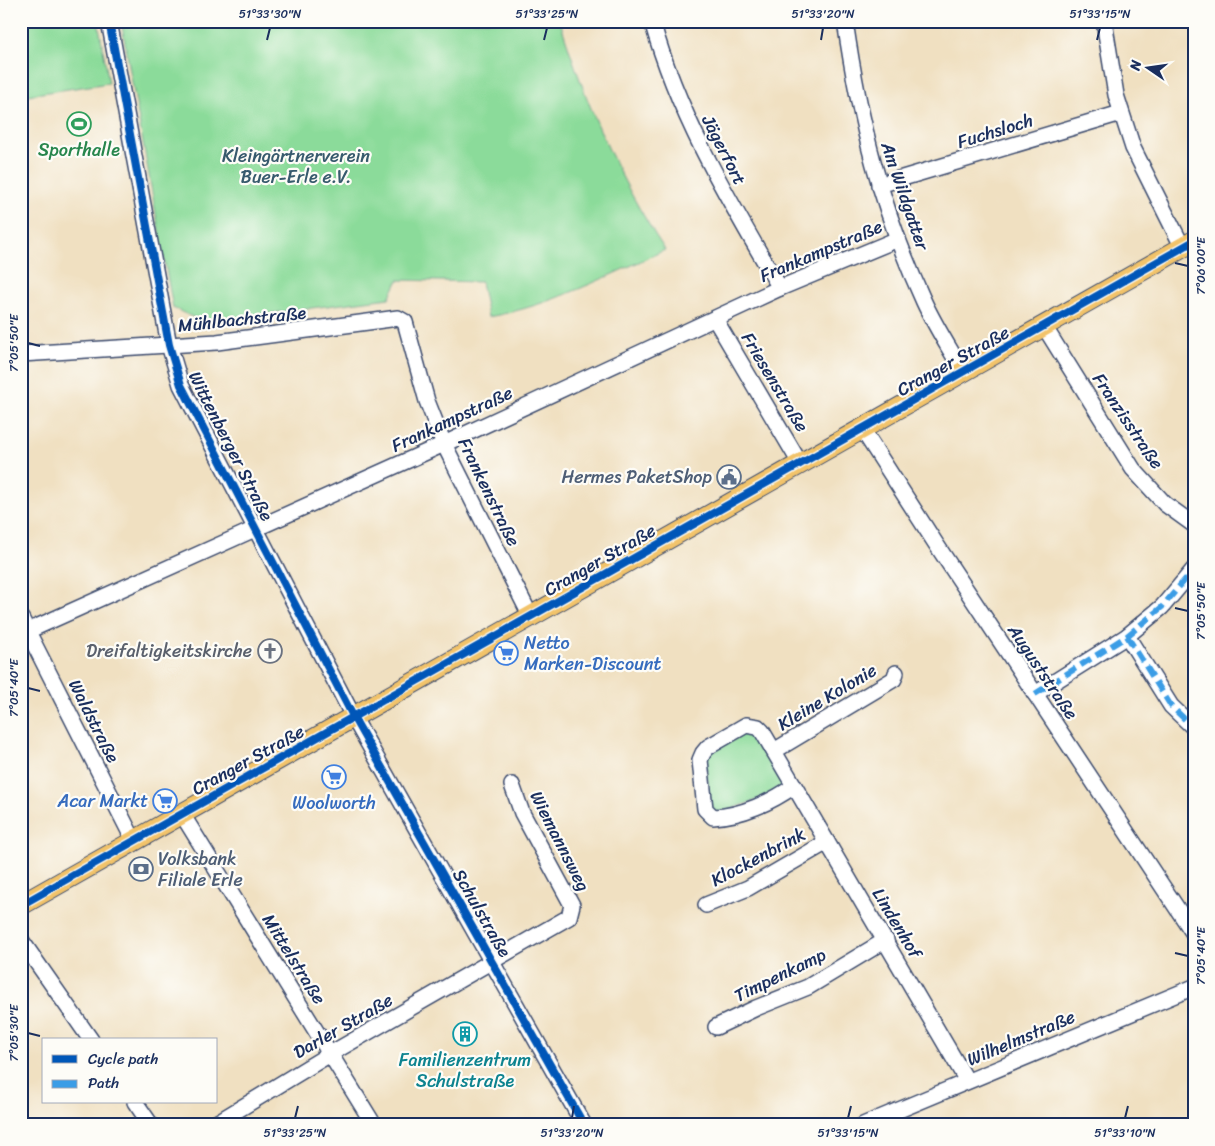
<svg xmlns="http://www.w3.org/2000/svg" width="1215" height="1146" font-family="Sriracha,sans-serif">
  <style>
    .green { fill: #8bdb9a; stroke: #53857c }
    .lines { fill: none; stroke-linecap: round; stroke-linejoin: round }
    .minor-casing { stroke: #3b4a6d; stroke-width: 18 }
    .major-casing { stroke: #3b4a6d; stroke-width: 22 }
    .minor { stroke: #fff; stroke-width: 15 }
    .major { stroke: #f2c36a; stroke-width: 20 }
    .tram { stroke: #1b2f5e; stroke-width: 1 }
    .quiet { stroke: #3b9de6; stroke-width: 6; stroke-dasharray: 12 6; stroke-linecap: butt }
    .cycleway-casing { stroke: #fdfcf7; stroke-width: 11 }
    .cycleway { stroke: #0057b8; stroke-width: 8 }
    .ticks { fill: none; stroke: #1b2f5e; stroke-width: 2 }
    .labels { text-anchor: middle; stroke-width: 4.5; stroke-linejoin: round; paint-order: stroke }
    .street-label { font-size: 18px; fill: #1b2f5e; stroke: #fdfcf7 }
    .leisure-label { font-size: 18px; fill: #27864d; stroke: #fdfcf7 }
    .park-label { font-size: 18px; fill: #375a6d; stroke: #fdfcf7 }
    .service-label { font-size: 18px; fill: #4e5e75; stroke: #fdfcf7; text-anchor: end }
    .shop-label { font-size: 18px; fill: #366cbe; stroke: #fdfcf7; text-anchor: start }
    .worship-label { font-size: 18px; fill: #5b616d; stroke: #fdfcf7; text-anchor: end }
    .culture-label { font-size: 18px; fill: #0d838f; stroke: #fdfcf7 }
    .neatline { fill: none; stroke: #1b2f5e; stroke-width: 2 }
    .ticks-label { font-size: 12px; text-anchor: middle; fill: #1b2f5e }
  </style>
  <rect width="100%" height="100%" fill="#fdfcf7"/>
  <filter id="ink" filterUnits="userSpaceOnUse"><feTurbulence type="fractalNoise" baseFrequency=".02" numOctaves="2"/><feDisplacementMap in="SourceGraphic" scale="10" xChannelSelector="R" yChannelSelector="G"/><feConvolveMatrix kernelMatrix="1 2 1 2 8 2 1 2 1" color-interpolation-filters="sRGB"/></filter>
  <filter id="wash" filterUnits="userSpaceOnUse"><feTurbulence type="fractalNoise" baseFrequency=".0096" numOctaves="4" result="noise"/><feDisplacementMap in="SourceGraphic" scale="20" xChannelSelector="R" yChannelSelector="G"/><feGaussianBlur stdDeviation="1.12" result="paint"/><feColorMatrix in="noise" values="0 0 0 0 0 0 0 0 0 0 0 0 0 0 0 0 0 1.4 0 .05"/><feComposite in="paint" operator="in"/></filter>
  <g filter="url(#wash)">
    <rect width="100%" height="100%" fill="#f0e0c1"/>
    <g class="green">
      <path d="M21,21H98L109,83L21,96Z"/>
      <path d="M121,21H560C586,104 617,177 665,250C607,276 551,306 488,317L481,282L398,280L389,298L203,322L173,308Z"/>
      <path d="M748,731L754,733L782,780L783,788L757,800L718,813L711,808L705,758L709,753Z"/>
    </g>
  </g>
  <g filter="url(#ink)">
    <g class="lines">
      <g class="minor-casing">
        <g id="minor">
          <path d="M109,21L169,345L181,385L355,720L584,1125"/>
          <path d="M652,21C679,118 730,202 780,288"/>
          <path d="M845,21C860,124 881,208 924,302C935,326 950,349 963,372"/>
          <path d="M1104,21L1116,95L1133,148L1183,248"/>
          <path d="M879,185L1121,113"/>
          <path d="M715,319L801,465"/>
          <path d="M1044,326L1133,469L1165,504L1194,525"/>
          <path d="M21,354L217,342L398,318L405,322L427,401L444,444L531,617"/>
          <path d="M862,429L936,544L1194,934"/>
          <path d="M21,618L134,841"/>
          <path d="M21,634L444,444L780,288L898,239"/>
          <path d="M1127,636L1171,706L1194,728"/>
          <path d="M1035,694L1127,636L1162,607L1194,569"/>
          <path d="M774,751L894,679L896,673"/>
          <path d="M794,786C772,802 741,816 713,817L705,809L700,760L703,753L708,747L746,725L758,727L762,731L967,1081"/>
          <path d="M182,814L374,1125"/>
          <path d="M706,905L748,888L827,842"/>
          <path d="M21,940L91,1040"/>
          <path d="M716,1027L756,1008L808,987L886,940"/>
          <path d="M135,1102L151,1125"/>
          <path d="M213,1125L330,1054L569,917L572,905L522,813L512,785"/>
          <path d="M863,1125L1194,987"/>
        </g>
      </g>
      <g class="major-casing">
        <path id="major" d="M21,905L1194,241"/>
      </g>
      <use href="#minor" class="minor"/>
      <use href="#major" class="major"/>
      <path class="tram" d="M21,902L1194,238"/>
      <g class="quiet">
        <path d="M1127,636L1171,706L1194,728"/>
        <path d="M1035,694L1127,636L1162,607L1194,569"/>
      </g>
      <g class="cycleway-casing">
        <g id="cycleway">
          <path d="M109,21L169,345L181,385L355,720L584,1125"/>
          <path d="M21,905L1194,241"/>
        </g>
      </g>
      <use href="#cycleway" class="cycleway"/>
    </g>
  </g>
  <path class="ticks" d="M267,40L270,28M544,40L547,28M821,40L823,28M1097,40L1100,28M1175,263L1188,266M28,343L40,346M1175,608L1188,611M28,688L40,691M1175,953L1188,956M28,1033L40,1036M295,1118L298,1106M572,1118L574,1106M848,1118L851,1106M1125,1118L1128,1106"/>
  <defs>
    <g id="stadium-ring" transform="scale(1.25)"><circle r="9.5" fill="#fdfcf7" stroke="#2e9e5b" stroke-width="1.5"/><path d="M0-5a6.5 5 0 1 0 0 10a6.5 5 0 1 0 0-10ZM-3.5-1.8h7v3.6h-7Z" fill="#2e9e5b"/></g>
    <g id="civic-ring" transform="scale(1.25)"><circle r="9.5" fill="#fdfcf7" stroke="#5c6f8a" stroke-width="1.5"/><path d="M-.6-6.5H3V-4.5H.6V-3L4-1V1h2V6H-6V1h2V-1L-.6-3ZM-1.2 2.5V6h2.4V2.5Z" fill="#5c6f8a"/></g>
    <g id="church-ring" transform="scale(1.25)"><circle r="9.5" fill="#fdfcf7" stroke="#6b7280" stroke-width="1.5"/><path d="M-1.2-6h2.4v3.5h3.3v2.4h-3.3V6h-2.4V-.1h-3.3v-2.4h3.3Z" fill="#6b7280"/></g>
    <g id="supermarket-ring" transform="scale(1.25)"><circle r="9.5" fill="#fdfcf7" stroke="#3f7fe0" stroke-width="1.5"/><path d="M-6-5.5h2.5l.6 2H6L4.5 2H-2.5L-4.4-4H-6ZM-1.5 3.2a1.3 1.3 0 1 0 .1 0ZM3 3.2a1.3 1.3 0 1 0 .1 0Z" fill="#3f7fe0"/></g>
    <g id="bank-ring" transform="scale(1.25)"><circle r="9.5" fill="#fdfcf7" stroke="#5c6f8a" stroke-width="1.5"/><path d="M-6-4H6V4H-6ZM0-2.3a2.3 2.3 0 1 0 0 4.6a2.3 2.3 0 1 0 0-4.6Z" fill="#5c6f8a"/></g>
    <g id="building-ring" transform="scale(1.25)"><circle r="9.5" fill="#fdfcf7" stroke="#0f9aa8" stroke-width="1.5"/><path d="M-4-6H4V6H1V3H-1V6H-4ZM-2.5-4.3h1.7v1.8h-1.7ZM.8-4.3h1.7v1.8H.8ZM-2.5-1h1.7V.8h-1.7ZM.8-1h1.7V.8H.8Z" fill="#0f9aa8"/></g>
  </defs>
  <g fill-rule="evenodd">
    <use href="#stadium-ring" x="79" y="124"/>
    <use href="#civic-ring" x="729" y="477"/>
    <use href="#church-ring" x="270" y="651"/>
    <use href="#supermarket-ring" x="506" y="653"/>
    <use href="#supermarket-ring" x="334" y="777"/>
    <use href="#supermarket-ring" x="165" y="801"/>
    <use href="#bank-ring" x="141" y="869"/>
    <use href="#building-ring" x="465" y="1034"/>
  </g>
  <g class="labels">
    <g class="street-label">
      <text transform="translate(995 131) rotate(-17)" y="6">Fuchsloch</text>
      <text transform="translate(724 150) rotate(63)" y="6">Jägerfort</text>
      <text transform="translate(905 196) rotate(71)" y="6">Am Wildgatter</text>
      <text transform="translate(821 251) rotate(-23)" y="6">Frankampstraße</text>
      <text transform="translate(242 319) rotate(-6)" y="6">Mühlbachstraße</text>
      <text transform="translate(953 361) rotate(-29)" y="6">Cranger Straße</text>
      <text transform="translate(775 382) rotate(59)" y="6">Friesenstraße</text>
      <text transform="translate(452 419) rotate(-25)" y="6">Frankampstraße</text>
      <text transform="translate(1128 421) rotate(56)" y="6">Franzisstraße</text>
      <text transform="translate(231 446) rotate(63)" y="6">Wittenberger Straße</text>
      <text transform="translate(489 492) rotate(64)" y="6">Frankenstraße</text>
      <text transform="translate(600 560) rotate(-30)" y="6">Cranger Straße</text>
      <text transform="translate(1043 672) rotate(56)" y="6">Auguststraße</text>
      <text transform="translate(827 697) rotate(-31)" y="6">Kleine Kolonie</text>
      <text transform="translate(94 721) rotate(63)" y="6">Waldstraße</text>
      <text transform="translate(248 760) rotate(-29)" y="6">Cranger Straße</text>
      <text transform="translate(560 841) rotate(63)" y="6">Wiemannsweg</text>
      <text transform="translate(758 857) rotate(-28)" y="6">Klockenbrink</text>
      <text transform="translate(482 913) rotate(60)" y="6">Schulstraße</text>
      <text transform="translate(897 923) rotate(59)" y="6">Lindenhof</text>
      <text transform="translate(294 959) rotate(58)" y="6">Mittelstraße</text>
      <text transform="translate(780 975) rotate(-26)" y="6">Timpenkamp</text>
      <text transform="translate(343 1026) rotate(-30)" y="6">Darler Straße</text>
      <text transform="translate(1021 1038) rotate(-23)" y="6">Wilhelmstraße</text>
    </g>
    <g class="leisure-label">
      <text x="79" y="156">Sporthalle</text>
    </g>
    <g class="park-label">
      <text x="296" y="162">Kleingärtnerverein<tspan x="296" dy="21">Buer-Erle e.V.</tspan></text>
    </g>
    <g class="service-label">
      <text x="712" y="483">Hermes PaketShop</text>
      <text x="158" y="865" text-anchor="start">Volksbank<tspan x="158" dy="21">Filiale Erle</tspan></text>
    </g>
    <g class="shop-label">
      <text x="524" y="649">Netto<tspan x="524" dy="21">Marken-Discount</tspan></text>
      <text x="148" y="807" text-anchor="end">Acar Markt</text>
      <text x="334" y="809" text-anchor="middle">Woolworth</text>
    </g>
    <g class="worship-label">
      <text x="252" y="657">Dreifaltigkeitskirche</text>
    </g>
    <g class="culture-label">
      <text x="465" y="1066">Familienzentrum<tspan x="465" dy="21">Schulstraße</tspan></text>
    </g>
  </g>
  <rect width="1215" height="1146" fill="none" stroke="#fdfcf7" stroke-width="55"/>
  <rect x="42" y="1038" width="175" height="65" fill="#fdfcf7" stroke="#a3aaba"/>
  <rect x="52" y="1055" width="25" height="8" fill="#0057b8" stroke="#a3aaba"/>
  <text x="88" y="1064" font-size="15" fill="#1b2f5e">Cycle path</text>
  <rect x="52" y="1080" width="25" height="8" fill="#3b9de6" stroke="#a3aaba"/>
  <text x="88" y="1088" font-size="15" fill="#1b2f5e">Path</text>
  <g transform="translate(1148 68) rotate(283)" stroke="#fdfcf7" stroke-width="4" paint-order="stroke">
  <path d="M0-4L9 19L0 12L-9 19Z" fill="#1b2f5e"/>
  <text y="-8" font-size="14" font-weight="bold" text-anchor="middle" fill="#1b2f5e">N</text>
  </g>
  <rect x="28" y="28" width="1160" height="1090" class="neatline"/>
  <g class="ticks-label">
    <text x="270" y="18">51°33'30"N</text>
    <text x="547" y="18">51°33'25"N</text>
    <text x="823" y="18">51°33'20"N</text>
    <text x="1100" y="18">51°33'15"N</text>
    <text transform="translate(1201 266) rotate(-90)" y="4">7°06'00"E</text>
    <text transform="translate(14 343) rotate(-90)" y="4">7°05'50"E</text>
    <text transform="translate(1201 611) rotate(-90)" y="4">7°05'50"E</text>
    <text transform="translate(14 688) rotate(-90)" y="4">7°05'40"E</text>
    <text transform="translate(1201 956) rotate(-90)" y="4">7°05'40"E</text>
    <text transform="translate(14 1033) rotate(-90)" y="4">7°05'30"E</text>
    <text x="295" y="1137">51°33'25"N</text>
    <text x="572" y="1137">51°33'20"N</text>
    <text x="848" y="1137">51°33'15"N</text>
    <text x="1125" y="1137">51°33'10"N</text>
  </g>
</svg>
